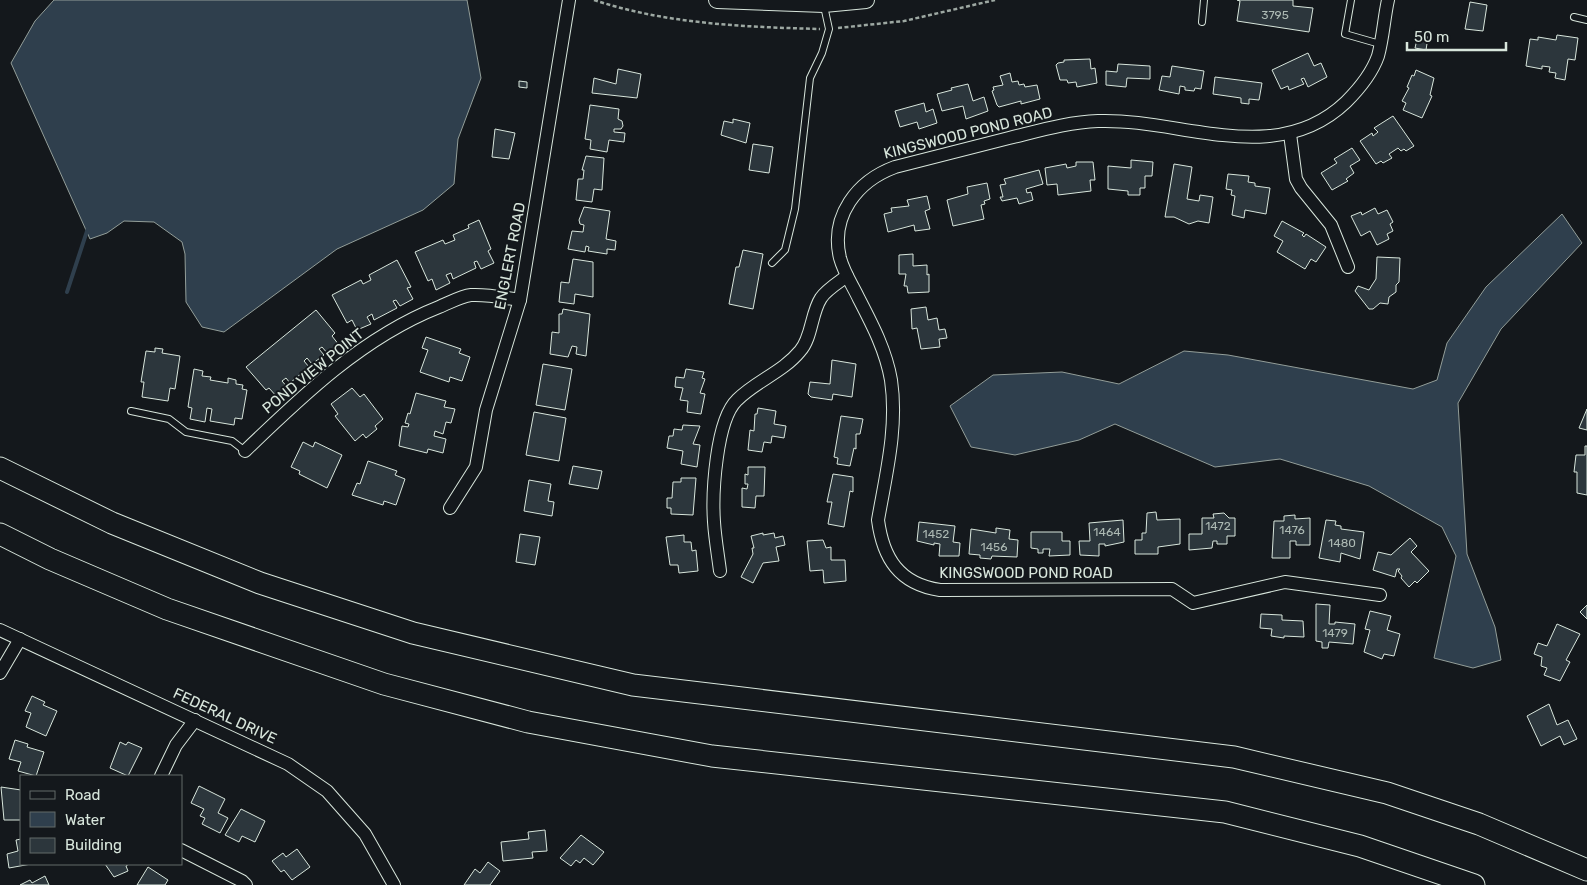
<svg xmlns="http://www.w3.org/2000/svg" width="1587" height="885" font-family="Rubik,sans-serif">
  <style>
    .water { fill: #2f3f4d; stroke: #939e99 }
    .lines { fill: none; stroke-linecap: round; stroke-linejoin: round }
    .stream { stroke: #2f3f4d; stroke-width: 4 }
    .building { fill: #2c363c; stroke: #d8e6dc }
    .lane-casing { stroke: #d8e6dc; stroke-width: 8 }
    .street-casing { stroke: #d8e6dc; stroke-width: 14 }
    .secondary-casing { stroke: #d8e6dc; stroke-width: 18 }
    .highway-casing { stroke: #d8e6dc; stroke-width: 23 }
    .path { stroke: #9da8a2; stroke-width: 2.5; stroke-dasharray: 4 2.5; stroke-linecap: butt }
    .lane { stroke: #14181c; stroke-width: 6 }
    .street { stroke: #14181c; stroke-width: 12 }
    .secondary { stroke: #14181c; stroke-width: 16 }
    .highway { stroke: #14181c; stroke-width: 21 }
    .labels { text-anchor: middle; stroke-width: 4; stroke-linejoin: round; paint-order: stroke }
    .number-label { font-size: 12px; fill: #adbab4 }
    .street-label { font-size: 15px; fill: #d8e6dc; stroke: #14181c }
  </style>
  <rect width="100%" height="100%" fill="#14181c"/>
  <g class="water">
    <path d="M54,0H467L481,78L458,139L454,184L423,210L337,249L224,332L202,327L186,302L185,254L182,242L154,222L124,221L107,233L90,239L11,63L35,21Z"/>
    <path d="M1562,214L1582,243L1501,329L1458,403L1467,554L1495,627L1501,660L1473,668L1434,658L1456,556L1442,527L1369,486L1280,459L1215,467L1115,424L1079,440L1015,455L971,447L950,406L993,375L1062,372L1119,384L1184,351L1228,355L1413,389L1437,380L1447,343L1486,287Z"/>
  </g>
  <g class="lines">
    <path class="stream" d="M67,292L88,228"/>
  </g>
  <g class="building">
    <path d="M1237,0H1293V6L1313,8L1309,32L1237,21L1240,1Z"/>
    <path d="M1470,2L1487,5L1483,31L1465,29Z"/>
    <path d="M1418,35L1428,37L1426,50L1415,48Z"/>
    <path d="M1557,35L1578,38L1575,60L1568,59L1565,80L1555,78L1556,73L1549,72L1550,67L1542,66V69L1526,66L1530,39L1538,40V37L1556,40Z"/>
    <path d="M1308,53L1314,66L1321,63L1327,77L1308,87L1304,78L1301,79L1304,84L1289,90L1288,86L1281,89L1272,70Z"/>
    <path d="M1090,59L1091,69L1095,68L1097,83L1077,87L1076,82L1068,83L1067,80H1060L1056,65L1058,63L1064,62V60Z"/>
    <path d="M1118,64L1150,66V79L1127,78L1126,87L1106,85V71L1117,72Z"/>
    <path d="M1172,66L1204,71L1201,89L1195,88L1194,91L1185,90V87L1180,86L1179,94L1159,90L1162,76L1170,77Z"/>
    <path d="M618,69L641,74L637,98L592,93L594,78L616,84Z"/>
    <path d="M1416,70L1434,78L1430,95L1432,96L1422,118L1403,110L1406,103L1402,101L1409,88L1407,87L1412,75L1414,76Z"/>
    <path d="M1010,73L1012,82L1018,81L1019,85L1024,84L1025,87L1037,85L1040,99L1021,104V101L999,107L997,105L992,91L994,90L993,87L1003,85L1000,76Z"/>
    <path d="M1215,77L1262,83L1259,100L1249,99V104L1241,103V98L1213,94Z"/>
    <path d="M519,81L527,82V88L519,87Z"/>
    <path d="M968,84L973,101L984,97L988,111L966,119L963,106L942,111L937,94L952,90L951,88Z"/>
    <path d="M924,103L926,112L933,109L937,123L919,129L917,122L900,127L895,111Z"/>
    <path d="M590,105L619,109L618,119L622,121L623,126L621,129H614V132L625,133L624,142L609,140L607,152L590,149L591,140L585,139Z"/>
    <path d="M1393,116L1414,146L1406,151L1404,149L1401,151L1398,148L1389,154L1392,158L1383,163L1381,161L1376,164L1360,141L1372,133L1373,136L1378,132L1374,128Z"/>
    <path d="M733,119L750,123L746,143L721,135L724,121L733,123Z"/>
    <path d="M495,129L515,133L509,159L492,157Z"/>
    <path d="M753,144L773,147L769,173L749,170Z"/>
    <path d="M1352,148L1360,160L1350,166L1354,173L1346,179L1348,181L1332,190L1321,173L1337,163L1334,159Z"/>
    <path d="M586,156L604,158L602,190L594,189L592,202L576,200L578,179H583L584,170H582Z"/>
    <path d="M1131,160L1153,162L1152,176H1145V188H1140V195H1128V191L1108,189V166L1131,168Z"/>
    <path d="M1076,162H1093L1095,180H1090L1091,191L1058,195L1057,184L1047,185L1045,168L1066,164L1067,168L1076,166Z"/>
    <path d="M1174,164L1192,167L1187,199L1199,201L1200,195L1213,197L1209,223L1198,221L1189,224L1174,217H1165Z"/>
    <path d="M1039,170L1043,184L1026,189L1027,193L1031,192L1033,200L1019,204L1017,198L1002,201L1000,197H1003L1000,185L1006,184L1004,179Z"/>
    <path d="M1228,174L1249,176L1248,182L1255,183V186L1270,188L1266,214L1245,210L1244,218L1232,215L1235,196L1231,195L1232,190L1226,189Z"/>
    <path d="M987,183L990,199L984,201L985,204L981,205L984,219L953,226L947,200L968,194L967,187Z"/>
    <path d="M927,196L930,209L925,211L930,229L915,231L914,225L888,232L884,214L892,212L891,208L909,206L907,200Z"/>
    <path d="M584,207L610,211L606,239L616,241L615,250L607,249V254L588,251L589,247L586,246L585,252L568,249L572,231L583,232L584,225L580,224L579,220Z"/>
    <path d="M1375,208L1378,214L1387,210L1393,222L1390,224L1393,231L1387,234L1389,239L1377,245L1370,231L1361,236L1351,216L1361,212L1362,215Z"/>
    <path d="M479,220L491,249L488,251L494,263L481,269L477,261L474,262L476,268L453,279L451,273L446,275L450,283L436,290L432,279L428,281L415,252L443,240L445,244L455,240L453,235L469,228L468,225Z"/>
    <path d="M1282,221L1304,233L1302,235L1304,237L1306,234L1326,247L1316,262L1311,259L1305,269L1277,252L1283,241L1274,236Z"/>
    <path d="M743,250L763,254L753,309L729,304L736,267H739Z"/>
    <path d="M913,254V266L927,265V275L929,274V292L908,293L907,286H904L906,274H899V255Z"/>
    <path d="M1377,257L1400,258L1399,282L1396,285V292L1389,297L1388,304L1380,303L1373,309H1369L1355,291L1358,286L1369,290L1372,285L1376,279Z"/>
    <path d="M573,259L593,262V297L575,294L574,304L559,302L561,282L569,283Z"/>
    <path d="M397,260L411,287L407,288L413,299L400,306L396,300L393,301L397,308L374,320L372,314L367,317L371,324L357,330L352,320L347,323L332,295L361,280L363,284L371,280L369,275Z"/>
    <path d="M926,307L928,320L937,318L939,330L945,329L947,338L939,339L940,347L921,349L917,328L912,329L911,309Z"/>
    <path d="M563,309L590,314L586,356L576,354L577,347L572,346L568,357L550,354L552,332L559,333V314H562Z"/>
    <path d="M316,310L335,333L332,336L339,345L328,354L322,347L319,349L324,355L312,364L307,358L304,361L309,367L290,383L286,378L282,381L288,388L277,397L269,388L266,390L246,367Z"/>
    <path d="M426,337L461,349L459,353L470,357L462,381L450,377L449,382L420,372L428,350L422,348Z"/>
    <path d="M155,348L163,349L162,353L180,356L175,389L170,388L168,401L142,397L144,382H141L146,351L155,352Z"/>
    <path d="M832,360L856,364L852,397L833,394L832,400L811,397L808,394L810,382L830,384Z"/>
    <path d="M543,364L572,369L565,410L536,405Z"/>
    <path d="M194,369L203,371L202,376L211,377L210,380L228,383V378L236,380V384L243,385L242,389L247,390L242,419L235,418L234,425L210,421L212,409L207,408L205,422L190,419L192,408L188,407Z"/>
    <path d="M686,369L704,372L702,378L705,379L700,393L705,394L701,414L687,412L688,401L680,400L683,388L675,387L676,377L684,378Z"/>
    <path d="M352,388L360,397L364,394L383,419L375,426L377,429L366,438L363,434L355,441L335,416L338,414L331,404Z"/>
    <path d="M416,393L446,401L444,407L455,409L451,423L446,422L443,434L435,431L434,436L446,439L443,453L428,449L427,453L399,446L402,426L408,427L409,424L405,423L408,413L410,414Z"/>
    <path d="M758,408L776,411L774,424L786,426L784,438L772,436L771,443L764,442L762,452L748,450L750,430L754,431L755,414H757Z"/>
    <path d="M1587,409V430L1579,428Z"/>
    <path d="M534,412L566,418L559,461L526,455Z"/>
    <path d="M841,416L863,419L860,434H856V449L854,448L850,466L837,464L838,458L834,457Z"/>
    <path d="M683,425L700,426L693,444L700,445L697,467L681,464L683,451L667,448L669,436H673L674,429L682,430Z"/>
    <path d="M303,442L313,447L315,442L342,455L327,488L299,474L300,471L291,467Z"/>
    <path d="M1585,446H1587V495L1577,493V472H1574L1576,455H1585Z"/>
    <path d="M368,461L397,471L395,475L405,479L396,505L384,501L383,505L352,495L357,483L360,484Z"/>
    <path d="M573,466L602,471L598,489L569,484Z"/>
    <path d="M748,467H765L764,496H756L755,508L742,507V488L747,489L748,484H745V474L748,475Z"/>
    <path d="M833,474L853,477V492L850,491L844,527L828,524L832,502H827Z"/>
    <path d="M681,478H696L693,515L671,514V508H667V498H672L673,482H681Z"/>
    <path d="M529,480L551,484L548,501L554,502L552,516L524,511Z"/>
    <path d="M1156,512L1157,520L1180,519V544L1158,547V554H1135V540H1142V533H1146L1147,513Z"/>
    <path d="M1224,513L1229,518H1235V536H1227V544H1217V541H1213L1212,548L1189,550V534H1202V518H1214L1213,514Z"/>
    <path d="M1295,515V519L1310,518V545H1296V541H1290V558H1272L1274,521H1284V516Z"/>
    <path d="M1123,520L1124,542L1105,546V544H1099V556L1080,555L1079,541H1090L1089,523Z"/>
    <path d="M1326,520L1336,521L1335,525L1341,526V529L1364,532L1360,559L1341,553L1340,562L1319,558Z"/>
    <path d="M919,522L955,526L953,542L960,543L959,556H939L940,544L934,543V545L917,541Z"/>
    <path d="M996,528L1010,530L1009,539L1018,540L1017,557L992,556L991,559L980,558V555L969,554L971,529L996,533Z"/>
    <path d="M1031,532H1062V541H1070V555L1049,556L1050,549H1043V553H1038V549L1031,548Z"/>
    <path d="M763,533V535L774,533L775,538L783,536L785,545L776,547L779,561L763,563L753,583L741,577L753,554L752,548H754L751,536Z"/>
    <path d="M520,534L540,537L535,565L516,562Z"/>
    <path d="M684,535V542H691L692,551L696,550L698,571L679,573L678,565H670L666,537Z"/>
    <path d="M1410,538L1417,546L1411,552L1429,571L1417,583L1415,581L1409,587L1401,578L1402,576L1398,571L1400,569H1397L1395,577L1373,570L1378,552L1391,555Z"/>
    <path d="M823,540L826,548L831,547V560H845L846,581L824,583L823,570L810,571L807,541Z"/>
    <path d="M1316,604L1330,605L1329,624H1335V622L1355,624L1353,644L1329,642L1328,648H1322V642L1316,641Z"/>
    <path d="M1587,605V619L1580,612Z"/>
    <path d="M1370,611L1391,616L1387,630L1400,634L1394,656L1384,654L1382,659L1364,652L1370,630L1365,629Z"/>
    <path d="M1261,614L1282,615V620L1303,621L1304,637L1284,636V638L1271,636L1272,629L1260,628Z"/>
    <path d="M1557,624L1580,634L1566,660L1570,662L1560,681L1544,675L1547,668L1541,666L1542,657L1534,654L1538,643L1547,646Z"/>
    <path d="M32,696L45,702L43,705L57,711L46,736L26,727L31,713L25,711Z"/>
    <path d="M1549,704L1557,725L1568,720L1577,739L1564,745L1560,736L1541,746L1527,716Z"/>
    <path d="M15,740L28,744L27,747L44,752L36,776L18,771L21,762L9,759Z"/>
    <path d="M120,742L126,745L128,742L142,748L128,776L110,768Z"/>
    <path d="M199,786L225,799L218,813L228,818L220,833L202,824L205,818L200,816L204,809L191,803Z"/>
    <path d="M1,787L21,790V820H4Z"/>
    <path d="M241,809L265,821L255,842L242,836L239,842L225,835Z"/>
    <path d="M545,830L547,851L532,852L533,858L503,861L501,842L529,839L528,832Z"/>
    <path d="M581,835L604,852L593,865L584,858L580,863L576,860L571,866L560,858Z"/>
    <path d="M21,839V864H31L9,868L7,854L18,851L16,840Z"/>
    <path d="M297,849L310,867L292,880L284,870L281,872L272,861L283,853L286,857Z"/>
    <path d="M488,862L500,871L490,885H464L475,869L480,873Z"/>
    <path d="M105,864H129L126,866L128,871L114,877Z"/>
    <path d="M148,867L168,880L165,885H137Z"/>
    <path d="M45,876L49,885H20L30,880L32,883Z"/>
  </g>
  <g class="lines">
    <g class="lane-casing">
      <g id="lane">
        <path d="M1351,0L1345,34L1380,44"/>
        <path d="M1574,17L1587,20"/>
        <path d="M1202,22L1204,0"/>
        <path d="M772,263L785,250L795,209L810,78L822,53L829,29L824,6"/>
        <path d="M131,411L169,419L186,432L232,441L245,451"/>
      </g>
    </g>
    <g class="street-casing">
      <g id="street">
        <path d="M1290,134L1296,179L1301,188L1331,225L1348,267"/>
        <path d="M245,451C303,395 363,337 439,307C449,303 461,296 471,295C488,294 505,298 520,300"/>
        <path d="M450,508L476,467L486,410L520,300L569,0"/>
        <path d="M720,571C718,555 715,538 714,522C712,493 716,420 737,400C756,381 783,372 800,351C812,338 811,313 821,298C826,290 839,282 847,276"/>
        <path d="M1380,595L1285,582L1193,603L1172,589L940,590C899,584 883,558 878,520C886,474 898,427 891,380C886,351 873,326 859,299C853,286 844,273 840,258C830,216 857,181 895,167C933,157 971,148 1009,138C1038,131 1068,122 1098,121C1181,118 1276,169 1346,102C1358,90 1372,73 1378,56C1383,38 1384,18 1388,0"/>
        <path d="M0,630L288,764L327,791L365,834L394,885"/>
        <path d="M0,673L20,639"/>
        <path d="M161,776L176,745L195,720"/>
        <path d="M181,850L242,881L246,885"/>
      </g>
    </g>
    <g class="secondary-casing">
      <path id="secondary" d="M717,0L824,4L866,0"/>
    </g>
    <g class="highway-casing">
      <g id="highway">
        <path d="M0,468L112,523L260,583L413,633L633,685L1234,757L1387,793L1479,824L1587,870"/>
        <path d="M0,534L50,559L167,609L384,684L528,722L712,756L1225,812L1360,846L1474,885"/>
      </g>
    </g>
    <g class="path">
      <path d="M594,0C666,24 745,27 820,29"/>
      <path d="M838,28L904,21L995,0"/>
    </g>
    <use href="#lane" class="lane"/>
    <use href="#street" class="street"/>
    <use href="#secondary" class="secondary"/>
    <use href="#highway" class="highway"/>
  </g>
  <g class="labels">
    <g class="number-label">
      <text x="1275" y="19">3795</text>
      <text x="1218" y="530">1472</text>
      <text x="1292" y="534">1476</text>
      <text x="1107" y="536">1464</text>
      <text x="936" y="538">1452</text>
      <text x="1342" y="547">1480</text>
      <text x="994" y="551">1456</text>
      <text x="1335" y="637">1479</text>
    </g>
    <g class="street-label">
      <text transform="translate(968 133) rotate(-14)" y="5">KINGSWOOD POND ROAD</text>
      <text transform="translate(510 256) rotate(-79)" y="5">ENGLERT ROAD</text>
      <text transform="translate(313 371) rotate(-39)" y="5">POND VIEW POINT</text>
      <text x="1026" y="578">KINGSWOOD POND ROAD</text>
      <text transform="translate(225 716) rotate(25)" y="5">FEDERAL DRIVE</text>
    </g>
  </g>
  <rect x="20" y="775" width="162" height="90" fill="#14181c" stroke="#626a69"/>
  <rect x="30" y="791" width="25" height="8" fill="#14181c" stroke="#626a69"/>
  <text x="65" y="800" font-size="15" fill="#d8e6dc">Road</text>
  <rect x="30" y="812" width="25" height="15" fill="#2f3f4d" stroke="#626a69"/>
  <text x="65" y="825" font-size="15" fill="#d8e6dc">Water</text>
  <rect x="30" y="838" width="25" height="15" fill="#2c363c" stroke="#626a69"/>
  <text x="65" y="850" font-size="15" fill="#d8e6dc">Building</text>
  <path d="M1407 42v8h99v-8" fill="none" stroke="#d8e6dc" stroke-width="2.5"/>
  <text x="1414" y="42" font-size="15" fill="#d8e6dc" stroke="#14181c" stroke-width="4" paint-order="stroke">50 m</text>
</svg>
